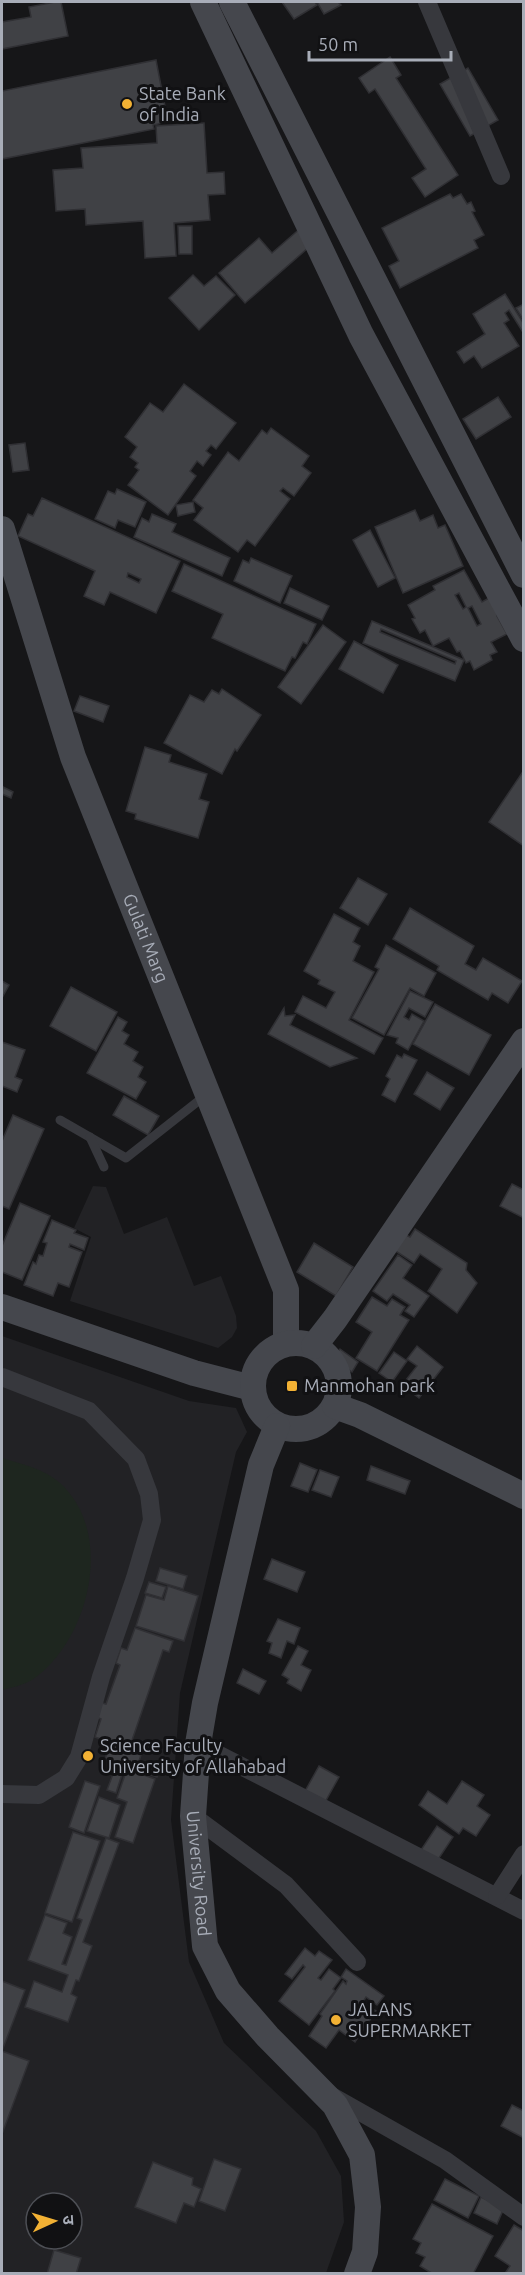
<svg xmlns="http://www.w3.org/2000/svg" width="525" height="2275" font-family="Ubuntu,'Noto Sans Devanagari',sans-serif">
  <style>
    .built { fill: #222225; fill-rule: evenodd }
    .green { fill: #1e261f }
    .building { fill: #404145; stroke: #303034; stroke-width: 1.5; fill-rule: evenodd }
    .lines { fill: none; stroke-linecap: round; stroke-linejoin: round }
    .lane { stroke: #37383d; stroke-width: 9 }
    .street { stroke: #37383d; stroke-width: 18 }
    .secondary { stroke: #45474d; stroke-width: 26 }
    .poi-dot { fill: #f2b134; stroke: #111113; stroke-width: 2 }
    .labels { text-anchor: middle; stroke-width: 6; stroke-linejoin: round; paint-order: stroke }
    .poi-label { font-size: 18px; fill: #a8adb8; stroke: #111113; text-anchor: start }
    .street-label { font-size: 18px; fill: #a8adb8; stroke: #111113 }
  </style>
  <rect width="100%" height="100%" fill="#161618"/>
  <g class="built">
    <path d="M93,1186L106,1187L124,1234L167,1217L194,1286L221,1276L236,1316L237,1328L232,1337L218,1348L70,1301L91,1237L74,1228Z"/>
    <path d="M2,1336L189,1401L236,1408L247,1432L236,1452L180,1693L171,1820L189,1962L224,2043L316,2131L341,2176L344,2222L326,2273L2,2274ZM36,2203H72V2239H36Z"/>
  </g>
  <path class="green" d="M2,1458C21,1464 45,1469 60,1483C116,1534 89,1641 32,1680C23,1685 11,1688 2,1690Z"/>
  <g class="building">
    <path d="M55,2H61L68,36L2,49V22L31,17L29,7Z"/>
    <path d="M282,2H315L317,5L294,19Z"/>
    <path d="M317,2H338L341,5L324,14Z"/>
    <path d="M390,57L401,75L396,78L458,175L425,197L412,178L426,169L375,89L369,93L359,78Z"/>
    <path d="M156,60L168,122L153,125L154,129L2,159V91Z"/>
    <path d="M468,68L498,120L470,136L440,84Z"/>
    <path d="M204,123L207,173L224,172L225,194L208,195L210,220L174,223L176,256L145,258L143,221L86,225L85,209L56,211L53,170L83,168L81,148L157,143L156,126Z"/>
    <path d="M450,194L453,198L461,194L467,204L471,202L475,211L472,212L484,235L474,240L478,248L400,288L389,266L399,261L382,228Z"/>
    <path d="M178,226H192V254H179Z"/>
    <path d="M303,226L316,241L245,303L219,273L259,238L272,253Z"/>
    <path d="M193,275L204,286L216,276L235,295L199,330L169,298Z"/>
    <path d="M505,294L524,324V334L509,310L505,313L509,320L504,323L519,346L482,368L474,356L464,363L457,352L485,334L473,314Z"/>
    <path d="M524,304V321L516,308Z"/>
    <path d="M184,384L236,423L216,449L211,445L206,451L211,455L203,466L197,461L190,471L196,476L168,515L128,485L139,470L135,467L138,463L130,457L137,447L125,437L150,403L163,412Z"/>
    <path d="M498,397L511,417L476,439L463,419Z"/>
    <path d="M271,428L309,456L302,466L311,473L294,496L283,488L280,491L290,499L255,546L247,540L238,552L194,520L203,508L193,500L228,452L239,461L262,430L267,434Z"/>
    <path d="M25,443L29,470L13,472L9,445Z"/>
    <path d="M117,489L146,502L135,527L118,520L115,528L95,519L108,491L115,494Z"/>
    <path d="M42,498L180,561L156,613L110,592L104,605L84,596L95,571L18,536L28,514L33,516ZM128,573L141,579L139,583L127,577Z"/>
    <path d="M193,502L195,512L178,516L176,505Z"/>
    <path d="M415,510L420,521L433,515L438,528L445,525L463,566L403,593L375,527Z"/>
    <path d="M152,514L176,524L172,532L230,558L222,576L134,537L142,518L149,522Z"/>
    <path d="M370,530L395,578L378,587L353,540Z"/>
    <path d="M251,558L292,576L280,603L234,581L243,560L249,563Z"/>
    <path d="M184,564L316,624L307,644L303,642L295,658L292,657L285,671L212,638L223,614L172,591Z"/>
    <path d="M464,570L482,602L498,593L497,616L507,634L491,642L497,652L490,655L492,660L474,670L470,661L466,663L460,651L457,652L449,638L433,646L425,630L420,633L412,619L415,618L408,605L435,590L433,586ZM459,593L466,607L463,609L455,595ZM472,606L481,624L477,626L468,608Z"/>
    <path d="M290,588L329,606L322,620L284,603Z"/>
    <path d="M372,621L464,660L455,681L363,643ZM381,629L456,661L455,664L380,632Z"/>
    <path d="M323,625L346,642L301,704L278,687Z"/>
    <path d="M354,641L398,665L383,693L339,669Z"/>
    <path d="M222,689L261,715L237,751L235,749L222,774L164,743L190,695L204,702L212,690L219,694Z"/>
    <path d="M80,696L109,706L103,722L74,711Z"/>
    <path d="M145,747L171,755L169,762L207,774L199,799L209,802L198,838L135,819L136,814L126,811Z"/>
    <path d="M524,770V846L489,822Z"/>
    <path d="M3,787L13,792L11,798L2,794Z"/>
    <path d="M358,878L387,894L368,925L340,908Z"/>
    <path d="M410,908L474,946L465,964L476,970L483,958L522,981L508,1003L492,993L488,1000L437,970L439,966L393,939Z"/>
    <path d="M334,914L360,928L353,942L360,946L353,961L374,972L349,1020L383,1038L374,1054L295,1012L303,996L326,1008L335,992L318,984L320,980L304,971Z"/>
    <path d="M386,945L436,973L424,996L410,988L384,1035L352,1018L379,969L375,967Z"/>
    <path d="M2,981L9,985L2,998Z"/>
    <path d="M71,987L117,1012L96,1051L50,1026Z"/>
    <path d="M410,991L433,1002L425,1017L409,1008L404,1017L409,1020L412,1014L424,1021L408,1050L396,1043L398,1038L387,1035Z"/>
    <path d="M435,1004L491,1035L469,1075L413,1044Z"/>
    <path d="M284,1008L285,1016L295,1015L290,1025L357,1058L330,1067L268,1034Z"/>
    <path d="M118,1017L127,1022L122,1031L129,1035L124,1044L138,1052L133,1061L143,1067L138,1077L146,1082L136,1099L87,1073Z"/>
    <path d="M2,1042L25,1050L15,1077L22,1080L17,1092L2,1086Z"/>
    <path d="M404,1054L417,1060L395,1102L382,1095L390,1079L386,1076L397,1055L402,1058Z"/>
    <path d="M427,1072L454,1088L440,1110L414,1094Z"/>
    <path d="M124,1096L159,1116L148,1135L113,1115Z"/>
    <path d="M13,1115L44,1129L9,1209L2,1206V1141Z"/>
    <path d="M512,1184L524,1190V1218L500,1206Z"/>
    <path d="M20,1203L50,1216L22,1280L2,1272V1246Z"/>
    <path d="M52,1220L76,1230L74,1233L88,1238L84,1250L70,1244L69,1247L82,1252L69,1287L58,1283L53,1296L24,1285L33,1262L36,1264L39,1255L43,1256L47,1243L43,1242Z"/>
    <path d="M415,1229L467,1263L466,1270L477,1283L457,1313L428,1291L442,1269L420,1254L414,1263L394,1250L404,1234L410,1237Z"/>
    <path d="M314,1243L353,1267L336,1296L297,1272Z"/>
    <path d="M398,1255L412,1265L403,1278L429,1296L414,1317L405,1311L410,1305L393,1294L387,1301L373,1291Z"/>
    <path d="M372,1297L387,1306L392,1299L405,1307L400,1315L409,1320L377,1371L356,1358L372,1332L356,1322Z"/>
    <path d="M417,1346L443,1367L419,1398L402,1385L417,1366L407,1359Z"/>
    <path d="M340,1349L358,1362L352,1372L334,1360Z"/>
    <path d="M394,1352L407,1361L392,1382L379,1373Z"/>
    <path d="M300,1463L317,1470L308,1492L291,1486Z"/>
    <path d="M371,1466L410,1481L405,1494L367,1480Z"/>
    <path d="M320,1470L339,1477L331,1497L312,1490Z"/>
    <path d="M272,1559L305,1572L297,1592L264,1579Z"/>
    <path d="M160,1568L187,1576L183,1589L156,1581Z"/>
    <path d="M149,1582L166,1587L162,1598L145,1593Z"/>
    <path d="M168,1586L198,1596L184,1641L136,1626L146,1595L164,1600Z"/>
    <path d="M278,1619L300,1628L294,1644L287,1641L281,1658L269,1653L272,1643L267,1641Z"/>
    <path d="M135,1628L173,1641L169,1652L163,1650L129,1749L95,1737L101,1719L96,1717L102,1703L106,1704L120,1665L116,1663L121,1648L127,1650Z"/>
    <path d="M298,1646L308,1651L301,1665L311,1670L301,1691L287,1683L289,1679L282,1675Z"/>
    <path d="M243,1669L266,1681L259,1694L237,1683Z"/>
    <path d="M110,1745L141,1755L136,1770L105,1759Z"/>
    <path d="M141,1765L159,1771L157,1777L139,1771Z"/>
    <path d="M116,1766L124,1768L116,1793L107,1790Z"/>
    <path d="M319,1766L339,1777L324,1804L304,1793Z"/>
    <path d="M127,1769L155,1779L133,1843L115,1837L127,1802L117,1798Z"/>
    <path d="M85,1781L100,1786L84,1833L69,1827Z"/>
    <path d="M462,1781L484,1795L477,1806L490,1815L476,1836L463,1828L459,1834L419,1805L428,1791L447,1804Z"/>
    <path d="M99,1797L120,1805L109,1838L87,1831Z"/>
    <path d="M437,1826L453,1837L437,1861L421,1850Z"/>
    <path d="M73,1832L100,1841L72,1922L45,1913Z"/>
    <path d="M106,1838L119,1843L83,1942L92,1946L79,1981L76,1980L71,1994L77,1997L68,2022L25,2007L34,1981L62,1992L68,1975L28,1960L45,1915L67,1923L63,1933L72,1937L62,1964L66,1965L82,1920L77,1918Z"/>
    <path d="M305,1948L315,1956L319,1951L332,1960L318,1978L321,1980L329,1969L341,1978L333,1989L335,1991L309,2025L279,2001L305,1967L303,1965L292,1979L285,1974Z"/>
    <path d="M346,1969L384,1996L377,2005L366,1997L363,2002L376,2011L355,2042L339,2030L326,2048L309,2036L322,2016L320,2014L343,1981L346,1984L347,1981L341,1977Z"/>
    <path d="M2,1981L25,1990L2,2051L29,2061L2,2134Z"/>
    <path d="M512,2105L524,2111V2138L501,2126Z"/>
    <path d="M214,2159L241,2169L225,2211L199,2201Z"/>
    <path d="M153,2162L193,2178L192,2185L201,2189L194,2207L184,2203L176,2223L135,2207Z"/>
    <path d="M445,2179L479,2196L468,2218L434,2200Z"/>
    <path d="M481,2197L504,2208L497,2224L474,2213Z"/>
    <path d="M432,2204L493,2236L473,2274H433L420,2266L425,2257L416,2253L421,2243L413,2239Z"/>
    <path d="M514,2225L524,2231V2274H508L506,2272L510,2266L495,2256Z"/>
    <path d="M54,2250L81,2258L76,2274H47Z"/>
  </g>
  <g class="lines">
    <g class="lane">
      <path d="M60,1120L126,1158L206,1095"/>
      <path d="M90,1137L104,1167"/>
    </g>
    <g class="street">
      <path d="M427,2L501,176"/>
      <path d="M2,1377L89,1411L136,1459L149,1494L152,1520L135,1578L101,1677L79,1757L66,1778L39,1795L2,1794"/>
      <path d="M198,1744L524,1911"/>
      <path d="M193,1816L286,1885L357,1962"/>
      <path d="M497,1896L524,1854"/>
      <path d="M330,2095L445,2160L524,2217"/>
    </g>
    <g class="secondary">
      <path d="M203,2L361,335L524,639"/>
      <path d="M232,2L524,575"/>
      <path id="s1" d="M2,529L73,757L286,1290V1343"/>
      <path d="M2,1307L194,1373L252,1388"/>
      <circle cx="296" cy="1386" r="43"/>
      <path d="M314,1346L335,1319L524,1041"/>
      <path d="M335,1406L360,1415L524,1496"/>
      <path id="s2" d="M277,1426L261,1465L205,1703L198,1744L193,1816L205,1946L228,1991L268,2037L335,2105L362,2155L368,2207L365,2252L357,2274"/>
    </g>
  </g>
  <g class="poi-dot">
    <circle cx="127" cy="104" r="6"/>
    <rect x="286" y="1380" width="12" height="12" rx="3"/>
    <circle cx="88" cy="1756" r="6"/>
    <circle cx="336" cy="2020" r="6"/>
  </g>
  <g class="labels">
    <g class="poi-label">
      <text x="139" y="100">State Bank<tspan x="139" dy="21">of India</tspan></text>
      <text x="304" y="1392">Manmohan park</text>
      <text x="100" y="1752">Science Faculty<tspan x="100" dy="21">University of Allahabad</tspan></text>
      <text x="348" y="2016">JALANS<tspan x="348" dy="21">SUPERMARKET</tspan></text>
    </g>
    <g class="street-label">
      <text dy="6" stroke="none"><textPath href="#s1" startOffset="434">Gulati Marg</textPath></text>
      <text dy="6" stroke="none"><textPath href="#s2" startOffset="458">University Road</textPath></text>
    </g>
  </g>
  <rect width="525" height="2275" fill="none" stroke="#a8adb8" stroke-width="6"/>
  <g transform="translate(54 2221) rotate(86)"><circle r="28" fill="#111113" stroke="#4d4f55" stroke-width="1.5"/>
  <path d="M0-4.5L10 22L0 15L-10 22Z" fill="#f2b134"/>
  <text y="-9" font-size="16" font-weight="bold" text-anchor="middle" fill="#a8adb8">उ</text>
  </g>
  <path d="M309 51v9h142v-9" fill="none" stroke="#a8adb8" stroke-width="3"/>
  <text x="318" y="51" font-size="18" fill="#a8adb8" stroke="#111113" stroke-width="4.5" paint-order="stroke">50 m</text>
</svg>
